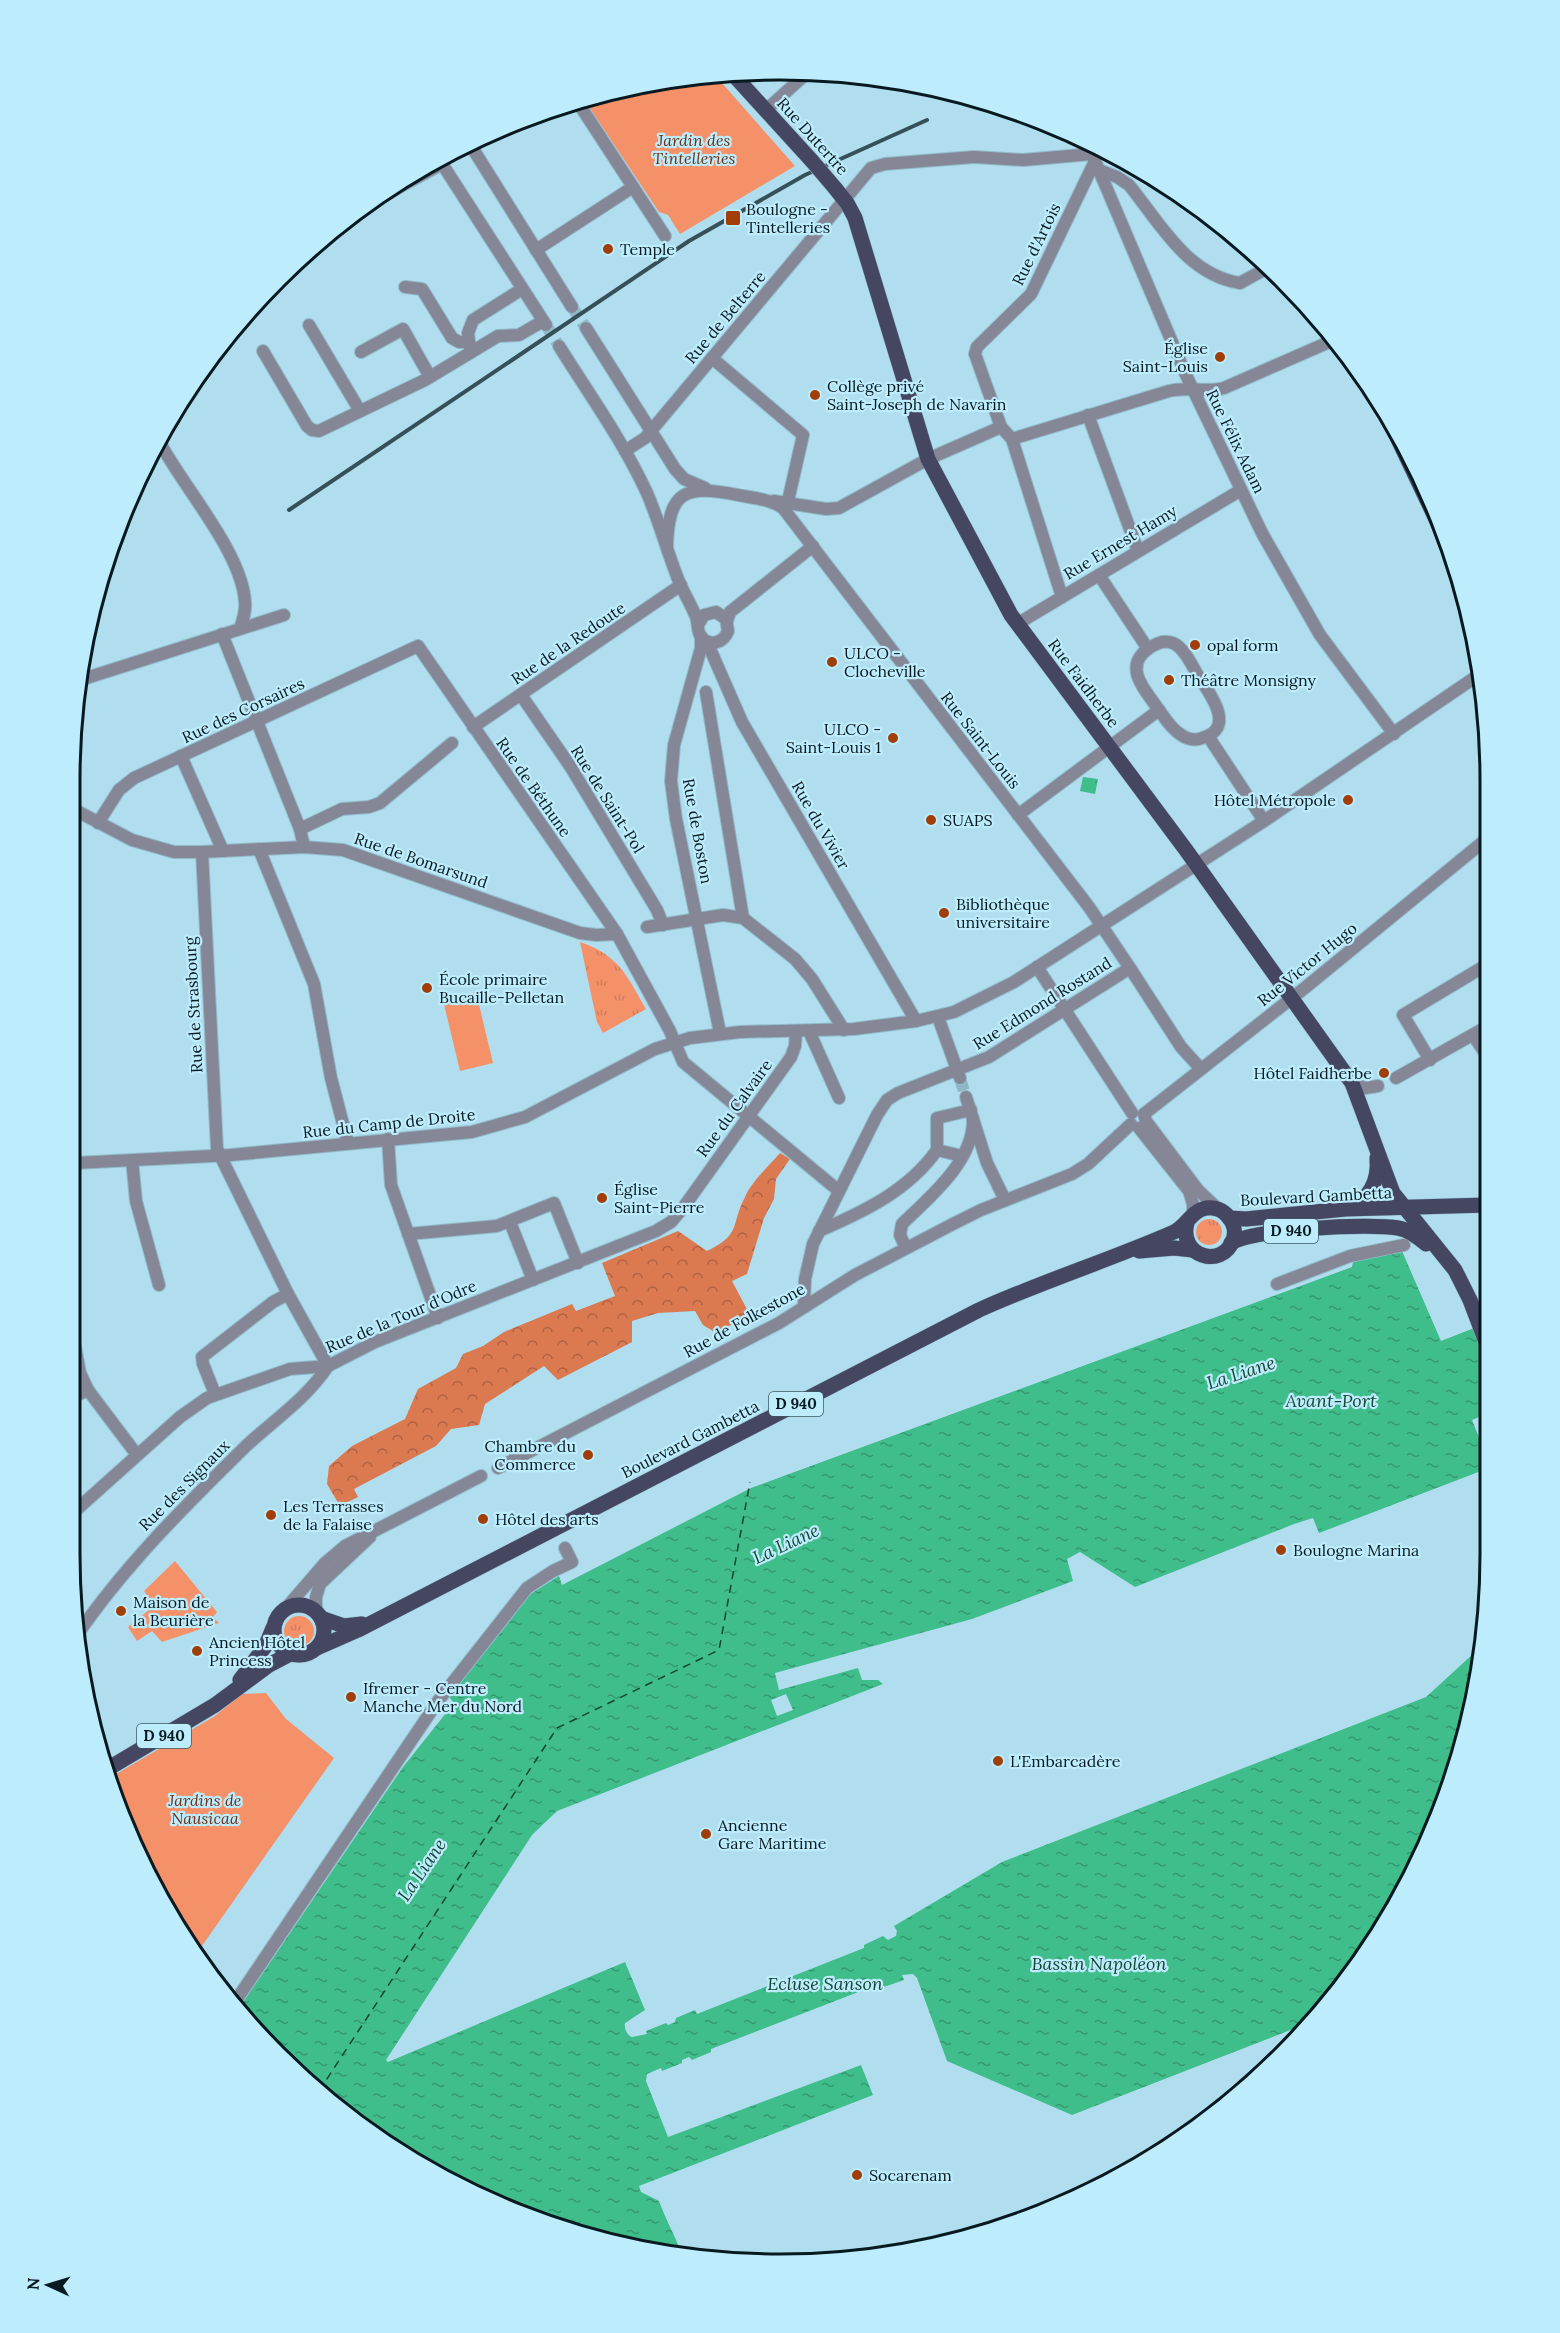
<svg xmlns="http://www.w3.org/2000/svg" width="1560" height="2333" font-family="Lora,serif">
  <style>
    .grass { fill: url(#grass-tufts) }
    .forest { fill: url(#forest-crowns) }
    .park { fill: #f59169 }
    .water { fill: url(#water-ripples) }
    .pier { fill: #b0deef }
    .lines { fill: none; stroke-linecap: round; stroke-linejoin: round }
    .ferry { stroke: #144732; stroke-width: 1.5; stroke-dasharray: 8 6; stroke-linecap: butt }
    .minor-tunnel { stroke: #8eb7c6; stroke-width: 12; stroke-dasharray: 12 6; stroke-linecap: butt }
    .minor-casing { stroke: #92bbca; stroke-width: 14 }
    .major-casing { stroke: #92bbca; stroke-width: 16 }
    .minor { stroke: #858797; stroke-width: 12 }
    .major { stroke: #454661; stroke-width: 15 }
    .rail { stroke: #365059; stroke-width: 4 }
    .major-bridge-casing { stroke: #92bbca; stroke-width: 16; stroke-linecap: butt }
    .major-bridge { stroke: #454661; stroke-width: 15 }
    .poi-dot { fill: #a13d07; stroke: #bdecfd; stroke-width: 2 }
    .labels { text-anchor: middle; stroke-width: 4.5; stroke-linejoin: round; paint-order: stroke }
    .shield { fill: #bdecfd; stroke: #3e5962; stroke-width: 1.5 }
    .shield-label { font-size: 15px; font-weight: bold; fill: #081a20 }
    .street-label { font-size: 16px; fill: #081a20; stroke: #bdecfd }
    .park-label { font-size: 16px; font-style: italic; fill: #6e2f13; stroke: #bdecfd }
    .poi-label { font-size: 16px; fill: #081a20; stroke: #bdecfd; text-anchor: start }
    .water-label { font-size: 18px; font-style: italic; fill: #144732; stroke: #bdecfd }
    .rim { fill: none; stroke: #081a20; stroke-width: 3 }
  </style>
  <defs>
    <pattern id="grass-tufts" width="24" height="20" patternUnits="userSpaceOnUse" patternTransform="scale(1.5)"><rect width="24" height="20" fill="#f59169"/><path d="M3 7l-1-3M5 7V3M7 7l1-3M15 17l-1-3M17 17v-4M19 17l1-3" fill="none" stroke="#d17c5b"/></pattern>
    <pattern id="forest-crowns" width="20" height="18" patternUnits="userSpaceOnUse" patternTransform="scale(1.5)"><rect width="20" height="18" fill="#db7950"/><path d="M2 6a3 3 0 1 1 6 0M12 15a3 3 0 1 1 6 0" fill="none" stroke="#b06242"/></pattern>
    <pattern id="water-ripples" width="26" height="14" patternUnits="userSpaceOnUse" patternTransform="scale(1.5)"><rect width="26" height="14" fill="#3fbd8a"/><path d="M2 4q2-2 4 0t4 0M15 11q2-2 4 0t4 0" fill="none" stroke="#339970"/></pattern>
  </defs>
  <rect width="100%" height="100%" fill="#b0deef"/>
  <g class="grass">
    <path d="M580,942C619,955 627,976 646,1009L603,1033L597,1022Z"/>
    <circle cx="1209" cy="1232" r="13"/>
    <circle cx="299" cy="1631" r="15"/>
  </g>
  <path class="forest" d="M780,1153L790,1159L776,1179L774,1199L764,1218L747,1274L732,1281L750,1315L727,1327L713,1331L703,1325L695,1311L658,1313L632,1321V1342L558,1380L544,1366L485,1404L479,1425L451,1429L436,1446L354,1489L358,1497L340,1506L327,1484L329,1466L352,1446L405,1419L418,1389L456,1368L463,1354L483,1346L504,1332L572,1304L576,1311L615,1296L602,1263L678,1231L707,1251C742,1234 730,1226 745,1197C752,1181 769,1166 780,1153Z"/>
  <g class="park">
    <path d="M714,74L795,166L680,234L668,215L659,212L583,98L596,93Z"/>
    <path d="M476,992L493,1063L460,1071L443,1000Z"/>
    <path d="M175,1561L217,1612L213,1617L219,1623L162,1642L152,1631L137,1641L128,1627L154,1606L144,1591Z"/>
    <path d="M266,1693L286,1719L334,1758L197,1953L188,1946L106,1780L215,1716L242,1694Z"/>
  </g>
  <g class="water">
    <path d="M1083,777L1098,779L1095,794L1080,791Z"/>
    <path d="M1402,1251L1441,1341L1487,1323L1486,1414L1472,1420L1486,1455L1481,1471L1319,1533L1313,1518L1294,1524L1135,1587L1080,1552L1067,1559L1073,1581L972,1619L775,1673L779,1690L858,1668L862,1680H878L883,1684L557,1811L532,1835L386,2060L388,2062L625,1962L645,2010L625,2023C624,2029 627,2035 632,2037L647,2034L646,2031L666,2023L668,2025L675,2022L676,2018L695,2010L697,2014L864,1948V1945L883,1936L888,1940L896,1936L897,1931L894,1926L1002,1862L1426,1697L1485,1643L1467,1737L1418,1867L1316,2020L1072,2115L947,2061L917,1978L913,1974L902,1975L904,1980L881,1988L879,1984L711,2049V2052L692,2060L689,2057L682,2060V2063L662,2071L661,2068L647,2074L646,2081L668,2137L861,2065L873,2095L639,2186L641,2192L659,2201C666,2220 675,2236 683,2256L641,2250L508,2210L347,2117L246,2022L237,2011L403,1767L454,1703L449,1697L529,1595L559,1576L562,1585L751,1488L1352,1267L1353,1262Z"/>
  </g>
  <path class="pier" d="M786,1694L793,1710L777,1716L771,1700Z"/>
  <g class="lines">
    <path class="ferry" d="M319,2091L557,1728L719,1650L750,1482"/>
    <g class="minor-tunnel">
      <path d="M572,307L586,328"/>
      <path d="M546,325L559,346"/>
      <path d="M960,1079L966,1097"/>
    </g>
    <g class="minor-casing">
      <g id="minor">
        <path d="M577,101L665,236"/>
        <path d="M766,110L807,73"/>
        <path d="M468,141L572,307"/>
        <path d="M1087,142L1186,375L1262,533L1320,635L1394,734"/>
        <path d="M439,159L546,325"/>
        <path d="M1099,170L1117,177L1129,185C1160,223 1187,275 1240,283L1269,267"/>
        <path d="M358,209L442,164"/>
        <path d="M536,250L633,187"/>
        <path d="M405,287L422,289L452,338L459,342H468"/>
        <path d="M309,325L360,411"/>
        <path d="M586,328L675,469L684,479L705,488"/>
        <path d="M559,346C589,394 623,441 647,493C659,521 667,551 678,579C683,592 691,604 696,617C699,624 696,632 702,638C711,647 724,642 728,631L726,619L716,612L704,615L698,625"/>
        <path d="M470,349L468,333L473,320L522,289"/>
        <path d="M263,351L307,426L312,430L319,431L425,380L498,336L519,335L543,321"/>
        <path d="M361,352L403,329L430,377"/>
        <path d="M712,358L803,435L786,510"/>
        <path d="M1088,415L1138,551"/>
        <path d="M1012,439L1169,391C1187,386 1206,393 1224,388L1336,339"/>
        <path d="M159,441C183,487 242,552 245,602C246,611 243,620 240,629"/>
        <path d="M625,451L645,438L871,168L885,164L974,157L1023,160L1092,154"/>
        <path d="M774,501L826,509L839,508L928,459L1001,427"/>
        <path d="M667,548C668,489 686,485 738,495C753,498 770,499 783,508L1089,907L1130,968L989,1057L898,1093L887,1100L877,1115L813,1244L805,1279L804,1307"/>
        <path d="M1099,575L1148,649"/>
        <path d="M1062,597L1012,439L1001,427L975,354L977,347L1031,294L1095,161"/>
        <path d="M727,621L730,612L813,546"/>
        <path d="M1017,624L1241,490"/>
        <path d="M222,634L300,829L304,847"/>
        <path d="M701,636V648L674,745L671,781L676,819L720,1033"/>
        <path d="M707,642L742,722L916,1021"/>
        <path d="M1162,642C1169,641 1174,642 1179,647C1187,654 1192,665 1197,674C1208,691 1238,728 1202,738C1195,741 1186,739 1180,734C1170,728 1163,715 1156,706C1146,691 1126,671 1143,653C1148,648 1155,644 1162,642Z"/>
        <path d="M77,681L284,615"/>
        <path d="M706,692L743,918"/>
        <path d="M521,695L570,766L657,910L663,925"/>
        <path d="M473,727L681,585"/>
        <path d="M1208,736L1264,821"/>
        <path d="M181,756L223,851"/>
        <path d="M75,810L132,840L174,852H202L304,847L343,850L580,933L596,935L617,934"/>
        <path d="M1018,815L1159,710"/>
        <path d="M98,823L119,790L134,778L418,646L617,934L670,1031L683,1062L839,1191"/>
        <path d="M300,829L342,809L369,807L380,803L452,743"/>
        <path d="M259,849L314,984L331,1078L348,1143"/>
        <path d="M202,852L217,1149L288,1294L328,1366"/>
        <path d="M647,927L723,915L743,918L795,959L812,979L844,1030"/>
        <path d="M1037,967L1132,1113"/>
        <path d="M1130,968L1181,1047L1201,1069"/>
        <path d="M938,1017L960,1078"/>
        <path d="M809,1031L839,1098"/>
        <path d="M1473,1035L1483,1050"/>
        <path d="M1430,1060L1403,1015L1488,964"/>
        <path d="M1396,1078L1488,1026"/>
        <path d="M1352,1083L1365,1088L1378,1086"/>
        <path d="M966,1097L987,1163L1005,1200"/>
        <path d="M1144,1114L1306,987L1489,837"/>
        <path d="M1144,1114L1146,1121L1198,1190L1218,1209"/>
        <path d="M1139,1128L1189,1191L1193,1204V1215"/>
        <path d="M388,1139L391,1185L438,1318"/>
        <path d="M937,1150V1118L971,1110"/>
        <path d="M132,1160L136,1201L159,1285"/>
        <path d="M75,1163L231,1155L472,1132L525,1117L655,1049L690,1038L740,1032L854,1029L916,1021L954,1012L1014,982L1264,821L1480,674"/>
        <path d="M510,1222L533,1280"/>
        <path d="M819,1231C863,1212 908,1191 937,1150L962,1156"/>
        <path d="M408,1234L497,1226L554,1203L578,1263"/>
        <path d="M906,1248L900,1235L902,1224C930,1197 974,1161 973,1119"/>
        <path d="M1277,1284L1350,1256L1404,1245"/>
        <path d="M75,1346L80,1373L88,1390L137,1455"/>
        <path d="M215,1394L203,1364L202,1357L273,1302L288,1294"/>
        <path d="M75,1396L88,1390"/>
        <path d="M498,1468L779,1323L855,1275L953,1224L981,1210L1072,1174L1088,1164L1131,1124"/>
        <path d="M75,1511L180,1417L207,1398L290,1369L328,1366L375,1342L656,1231L671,1222L683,1208L791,1057L795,1046L796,1032"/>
        <path d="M287,1607L325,1563L345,1546L481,1476"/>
        <path d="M316,1612V1597L320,1584L370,1537"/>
        <path d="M75,1638C124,1566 185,1506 246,1446C274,1420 307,1398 328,1366"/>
        <path d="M233,2005L438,1701L527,1588L553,1571L572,1562L565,1548"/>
      </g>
    </g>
    <g class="major-casing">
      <g id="major">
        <path d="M730,71L812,161"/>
        <path d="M835,188L847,203L855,218L928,459L1011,615L1186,850L1352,1083L1393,1193L1455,1270L1470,1300L1486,1342"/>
        <path d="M1388,418L1445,538"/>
        <path d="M1348,1208C1370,1200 1379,1180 1377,1158"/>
        <path d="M1229,1218L1246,1219L1345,1209L1487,1205"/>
        <path d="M1231,1243C1255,1229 1369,1223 1398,1228C1409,1230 1417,1236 1426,1244"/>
        <path d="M1139,1251L1174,1248L1193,1250"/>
        <circle cx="299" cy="1630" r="25"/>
        <path d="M321,1618L344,1626L362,1624"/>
        <path d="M317,1648L358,1630L979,1310C1043,1281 1110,1260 1174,1232C1187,1226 1191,1211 1206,1208C1224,1205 1239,1224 1233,1240C1222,1270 1178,1256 1187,1223"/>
        <path d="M240,1680L266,1645L273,1628"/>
        <path d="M104,1771L215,1705L269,1665L290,1654"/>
      </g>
    </g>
    <use href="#minor" class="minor"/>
    <use href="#major" class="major"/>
    <path class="rail" d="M289,510L689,241L805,175L927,120"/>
    <g class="major-bridge-casing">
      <path id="major-bridge" d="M812,161L835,188"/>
    </g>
    <use href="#major-bridge" class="major-bridge"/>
  </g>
  <g class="poi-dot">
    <rect x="725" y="210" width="16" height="16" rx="3"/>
    <circle cx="608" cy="249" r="6"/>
    <circle cx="1220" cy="357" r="6"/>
    <circle cx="815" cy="395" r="6"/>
    <circle cx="1195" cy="645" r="6"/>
    <circle cx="832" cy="662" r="6"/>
    <circle cx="1169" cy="680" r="6"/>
    <circle cx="893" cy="738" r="6"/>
    <circle cx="1348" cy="800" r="6"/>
    <circle cx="931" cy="820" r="6"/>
    <circle cx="944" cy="913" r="6"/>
    <circle cx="427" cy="988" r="6"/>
    <circle cx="1384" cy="1073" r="6"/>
    <circle cx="602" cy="1198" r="6"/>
    <circle cx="588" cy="1455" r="6"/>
    <circle cx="271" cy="1515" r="6"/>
    <circle cx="483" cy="1519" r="6"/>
    <circle cx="1281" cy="1550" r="6"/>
    <circle cx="121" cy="1611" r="6"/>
    <circle cx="197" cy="1651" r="6"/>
    <circle cx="351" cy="1697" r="6"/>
    <circle cx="998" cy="1761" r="6"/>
    <circle cx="706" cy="1834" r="6"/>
    <circle cx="857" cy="2175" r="6"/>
  </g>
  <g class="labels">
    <g class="shield">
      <rect x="1264" y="1219" width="54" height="24" rx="4.5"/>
      <rect x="769" y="1392" width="54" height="24" rx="4.5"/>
      <rect x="137" y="1724" width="54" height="24" rx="4.5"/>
    </g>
    <g class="shield-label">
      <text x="1291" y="1236">D 940</text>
      <text x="796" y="1409">D 940</text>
      <text x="164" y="1741">D 940</text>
    </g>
    <g class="street-label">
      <text transform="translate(813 136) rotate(48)" y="6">Rue Dutertre</text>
      <text transform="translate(1036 244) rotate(-64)" y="6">Rue d'Artois</text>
      <text transform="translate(725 317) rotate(-50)" y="6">Rue de Belterre</text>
      <text transform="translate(1236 441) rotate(64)" y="6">Rue Félix Adam</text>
      <text transform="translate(1120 542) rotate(-31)" y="6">Rue Ernest Hamy</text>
      <text transform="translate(568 643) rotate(-34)" y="6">Rue de la Redoute</text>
      <text transform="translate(1084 683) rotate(53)" y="6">Rue Faidherbe</text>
      <text transform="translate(243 710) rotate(-25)" y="6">Rue des Corsaires</text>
      <text transform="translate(981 740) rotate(52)" y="6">Rue Saint-Louis</text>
      <text transform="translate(534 787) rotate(55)" y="6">Rue de Béthune</text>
      <text transform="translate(608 799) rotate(58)" y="6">Rue de Saint-Pol</text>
      <text transform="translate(821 825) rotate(60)" y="6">Rue du Vivier</text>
      <text transform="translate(698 831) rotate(80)" y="6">Rue de Boston</text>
      <text transform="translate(421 860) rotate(19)" y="6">Rue de Bomarsund</text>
      <text transform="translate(1307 964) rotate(-39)" y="6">Rue Victor Hugo</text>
      <text transform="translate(1042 1003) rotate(-32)" y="6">Rue Edmond Rostand</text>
      <text transform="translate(193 1005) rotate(-93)" y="6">Rue de Strasbourg</text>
      <text transform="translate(734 1108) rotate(-54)" y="6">Rue du Calvaire</text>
      <text transform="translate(389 1123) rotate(-6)" y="6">Rue du Camp de Droite</text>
      <text transform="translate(1316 1196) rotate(-3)" y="6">Boulevard Gambetta</text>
      <text transform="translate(401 1316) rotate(-23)" y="6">Rue de la Tour d'Odre</text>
      <text transform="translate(744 1320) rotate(-29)" y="6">Rue de Folkestone</text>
      <text transform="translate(690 1439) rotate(-27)" y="6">Boulevard Gambetta</text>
      <text transform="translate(184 1485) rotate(-45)" y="6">Rue des Signaux</text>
    </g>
    <g class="park-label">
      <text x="694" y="146">Jardin des<tspan x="694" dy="18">Tintelleries</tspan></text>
      <text x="205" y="1806">Jardins de<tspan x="205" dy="18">Nausicaa</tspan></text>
    </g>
    <g class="poi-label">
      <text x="746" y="215">Boulogne -<tspan x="746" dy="18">Tintelleries</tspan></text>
      <text x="620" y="255">Temple</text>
      <text x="1208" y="354" text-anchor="end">Église<tspan x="1208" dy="18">Saint-Louis</tspan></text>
      <text x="827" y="392">Collège privé<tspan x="827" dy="18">Saint-Joseph de Navarin</tspan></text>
      <text x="1207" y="651">opal form</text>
      <text x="844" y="659">ULCO -<tspan x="844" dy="18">Clocheville</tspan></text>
      <text x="1181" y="686">Théâtre Monsigny</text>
      <text x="881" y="735" text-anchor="end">ULCO -<tspan x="881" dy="18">Saint-Louis 1</tspan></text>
      <text x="1336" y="806" text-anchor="end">Hôtel Métropole</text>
      <text x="943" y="826">SUAPS</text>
      <text x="956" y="910">Bibliothèque<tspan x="956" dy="18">universitaire</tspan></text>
      <text x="439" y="985">École primaire<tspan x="439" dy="18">Bucaille-Pelletan</tspan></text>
      <text x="1372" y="1079" text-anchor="end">Hôtel Faidherbe</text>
      <text x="614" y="1195">Église<tspan x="614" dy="18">Saint-Pierre</tspan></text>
      <text x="576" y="1452" text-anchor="end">Chambre du<tspan x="576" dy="18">Commerce</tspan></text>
      <text x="283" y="1512">Les Terrasses<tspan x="283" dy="18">de la Falaise</tspan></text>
      <text x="495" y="1525">Hôtel des arts</text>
      <text x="1293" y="1556">Boulogne Marina</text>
      <text x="133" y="1608">Maison de<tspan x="133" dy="18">la Beurière</tspan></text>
      <text x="209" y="1648">Ancien Hôtel<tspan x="209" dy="18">Princess</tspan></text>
      <text x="363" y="1694">Ifremer - Centre<tspan x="363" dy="18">Manche Mer du Nord</tspan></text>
      <text x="1010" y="1767">L'Embarcadère</text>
      <text x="718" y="1831">Ancienne<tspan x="718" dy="18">Gare Maritime</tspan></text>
      <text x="869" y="2181">Socarenam</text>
    </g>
    <g class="water-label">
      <text transform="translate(1241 1373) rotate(-18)" y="6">La Liane</text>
      <text x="1331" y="1407">Avant-Port</text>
      <text transform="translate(786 1544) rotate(-25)" y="6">La Liane</text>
      <text transform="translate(422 1870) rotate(-56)" y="6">La Liane</text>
      <text x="1099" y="1970">Bassin Napoléon</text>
      <text x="825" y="1990">Ecluse Sanson</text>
    </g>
  </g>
  <path d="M0 0H1560V2333H0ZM780 80H780A700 700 0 0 1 1480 780V1554A700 700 0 0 1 780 2254H780A700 700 0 0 1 80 1554V780A700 700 0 0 1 780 80Z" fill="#bdecfd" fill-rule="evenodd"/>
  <path class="rim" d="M780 80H780A700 700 0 0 1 1480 780V1554A700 700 0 0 1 780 2254H780A700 700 0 0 1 80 1554V780A700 700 0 0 1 780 80Z"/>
  <g transform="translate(48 2285) rotate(274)" stroke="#bdecfd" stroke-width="4.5" paint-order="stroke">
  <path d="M0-4.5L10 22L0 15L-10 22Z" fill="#081a20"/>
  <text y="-9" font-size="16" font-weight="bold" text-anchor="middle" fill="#081a20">N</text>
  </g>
</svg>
